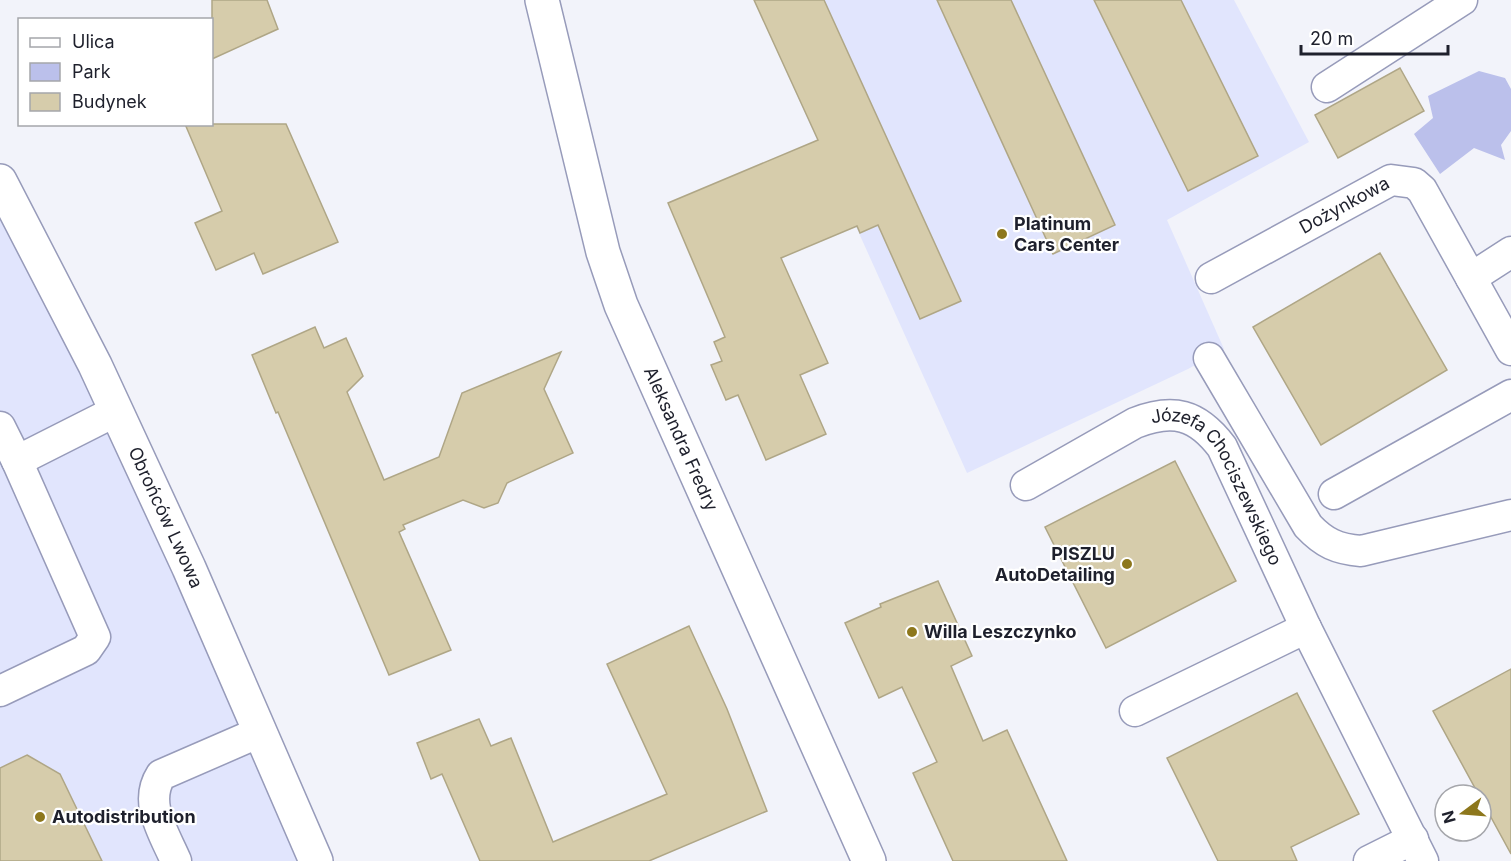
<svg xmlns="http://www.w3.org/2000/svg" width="1511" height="861" font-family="Inter,sans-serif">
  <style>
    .built { fill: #e1e5fd }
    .green { fill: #bbc0eb }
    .building { fill: #d6ccab; stroke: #afa686; stroke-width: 1.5 }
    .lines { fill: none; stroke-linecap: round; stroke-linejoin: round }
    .service-casing { stroke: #979bba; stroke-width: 33 }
    .minor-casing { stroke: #979bba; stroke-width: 36 }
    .tertiary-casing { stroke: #979bba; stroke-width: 36 }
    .service { stroke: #fff; stroke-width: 30 }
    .minor { stroke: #fff; stroke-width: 33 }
    .tertiary { stroke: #fff; stroke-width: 33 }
    .poi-dot { fill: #8d771c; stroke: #fff; stroke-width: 2 }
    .labels { text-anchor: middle; stroke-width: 4.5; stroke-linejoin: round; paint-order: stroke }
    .street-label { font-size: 18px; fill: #1e202c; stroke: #fff }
    .poi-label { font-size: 18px; font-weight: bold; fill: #1e202c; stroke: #fff; text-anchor: start }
  </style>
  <rect width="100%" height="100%" fill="#f2f3fa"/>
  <g class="built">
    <path d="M754,0H1234L1309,142L1167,220L1224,349L1188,369L967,473Z"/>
    <path d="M0,177L316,861H0Z"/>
  </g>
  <path class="green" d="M1479,71L1505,78L1511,89V131L1501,145L1505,160L1474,148L1440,174L1414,134L1433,118L1428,96Z"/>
  <g class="building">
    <path d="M212,0H267L278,29L212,59Z"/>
    <path d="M754,0H824L961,301L920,319L878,225L860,233L857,226L781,258L828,363L800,375L826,434L766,460L738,395L726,400L711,365L722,361L714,342L725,337L668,203L818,140Z"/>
    <path d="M937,0H1011L1115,225L1053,254Z"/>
    <path d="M1094,0H1181L1258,156L1188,191Z"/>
    <path d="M1400,68L1424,111L1338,158L1315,115Z"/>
    <path d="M185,124H286L338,242L263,274L254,253L216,270L195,223L222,211Z"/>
    <path d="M1380,253L1447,370L1321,445L1253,327Z"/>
    <path d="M315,327L324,348L346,338L363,376L347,392L384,480L439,457L462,393L561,352L544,389L573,453L507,483L498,503L484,508L463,500L403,525L405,529L399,532L451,650L389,675L278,412L276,413L252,355Z"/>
    <path d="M1175,461L1236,581L1106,648L1045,527Z"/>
    <path d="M938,581L972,656L951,666L983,741L1007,730L1067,861H953L913,773L937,762L902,687L879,698L845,623L881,607L880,604Z"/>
    <path d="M689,626L727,709L767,811L649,861H480L442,774L431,779L417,743L479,719L491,746L511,738L553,842L667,794L607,664Z"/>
    <path d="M1511,669V854L1433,711Z"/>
    <path d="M1297,693L1359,814L1291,847L1297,861H1218L1167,758Z"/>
    <path d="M27,755L60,774L102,861H0V768Z"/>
  </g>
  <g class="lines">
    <g class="service-casing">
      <g id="service">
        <path d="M1327,87L1462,0"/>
        <path d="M1511,252L1471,278L1511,350"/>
        <path id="s1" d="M1211,278L1391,180L1414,183L1422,190L1471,278"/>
        <path d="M1209,358L1308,526C1324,543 1337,549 1361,551L1511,515"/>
        <path d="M0,427L17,461L116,411"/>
        <path id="s2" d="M1026,485L1135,423C1173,408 1197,414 1222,447L1306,628L1423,861"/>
        <path d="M1334,494L1511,395"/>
        <path d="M0,691L86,650L95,637L17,461"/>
        <path d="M1135,711L1306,628"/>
        <path d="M176,861C164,833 143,803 161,775L260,732"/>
        <path d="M1369,861L1413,839"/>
      </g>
    </g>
    <g class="minor-casing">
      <g id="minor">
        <path id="s3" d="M542,0L603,252L621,305L869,861"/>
      </g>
    </g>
    <g class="tertiary-casing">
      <g id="tertiary">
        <path id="s4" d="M0,181L95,365L189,568L316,861"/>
      </g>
    </g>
    <use href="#service" class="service"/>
    <use href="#minor" class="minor"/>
    <use href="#tertiary" class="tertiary"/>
  </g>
  <g class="poi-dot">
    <circle cx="1002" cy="234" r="6"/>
    <circle cx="1127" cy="564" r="6"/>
    <circle cx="912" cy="632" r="6"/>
    <circle cx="40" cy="817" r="6"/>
  </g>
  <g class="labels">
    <g class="street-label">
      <text dy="6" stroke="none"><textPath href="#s1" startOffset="152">Dożynkowa</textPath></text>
      <text dy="6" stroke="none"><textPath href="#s3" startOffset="462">Aleksandra Fredry</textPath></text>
      <text dy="6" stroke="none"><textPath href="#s2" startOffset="248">Józefa Chociszewskiego</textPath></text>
      <text dy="6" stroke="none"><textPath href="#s4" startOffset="375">Obrońców Lwowa</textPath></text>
    </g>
    <g class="poi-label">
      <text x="1014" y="230">Platinum<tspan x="1014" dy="21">Cars Center</tspan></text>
      <text x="1115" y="560" text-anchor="end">PISZLU<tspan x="1115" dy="21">AutoDetailing</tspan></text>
      <text x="924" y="638">Willa Leszczynko</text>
      <text x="52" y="823">Autodistribution</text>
    </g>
  </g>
  <rect x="18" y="18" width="195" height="108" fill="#ffffff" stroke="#a5a6ab" stroke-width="1.5"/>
  <rect x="30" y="38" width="30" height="9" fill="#ffffff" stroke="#a5a6ab" stroke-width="1.5"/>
  <text x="72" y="48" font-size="18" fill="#1e202c">Ulica</text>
  <rect x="30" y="63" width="30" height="18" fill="#bbc0eb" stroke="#a5a6ab" stroke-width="1.5"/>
  <text x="72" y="78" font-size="18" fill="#1e202c">Park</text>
  <rect x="30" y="93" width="30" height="18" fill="#d6ccab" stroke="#a5a6ab" stroke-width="1.5"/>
  <text x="72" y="108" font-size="18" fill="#1e202c">Budynek</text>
  <g transform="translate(1463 813) rotate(254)"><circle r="28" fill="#ffffff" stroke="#a5a6ab" stroke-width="1.5"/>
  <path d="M0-4.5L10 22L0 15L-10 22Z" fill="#8d771c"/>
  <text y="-9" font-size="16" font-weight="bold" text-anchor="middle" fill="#1e202c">N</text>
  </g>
  <path d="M1301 45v9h147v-9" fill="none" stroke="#1e202c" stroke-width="3"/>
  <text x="1310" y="45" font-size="18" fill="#1e202c" stroke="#ffffff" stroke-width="4.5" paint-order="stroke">20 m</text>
</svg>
